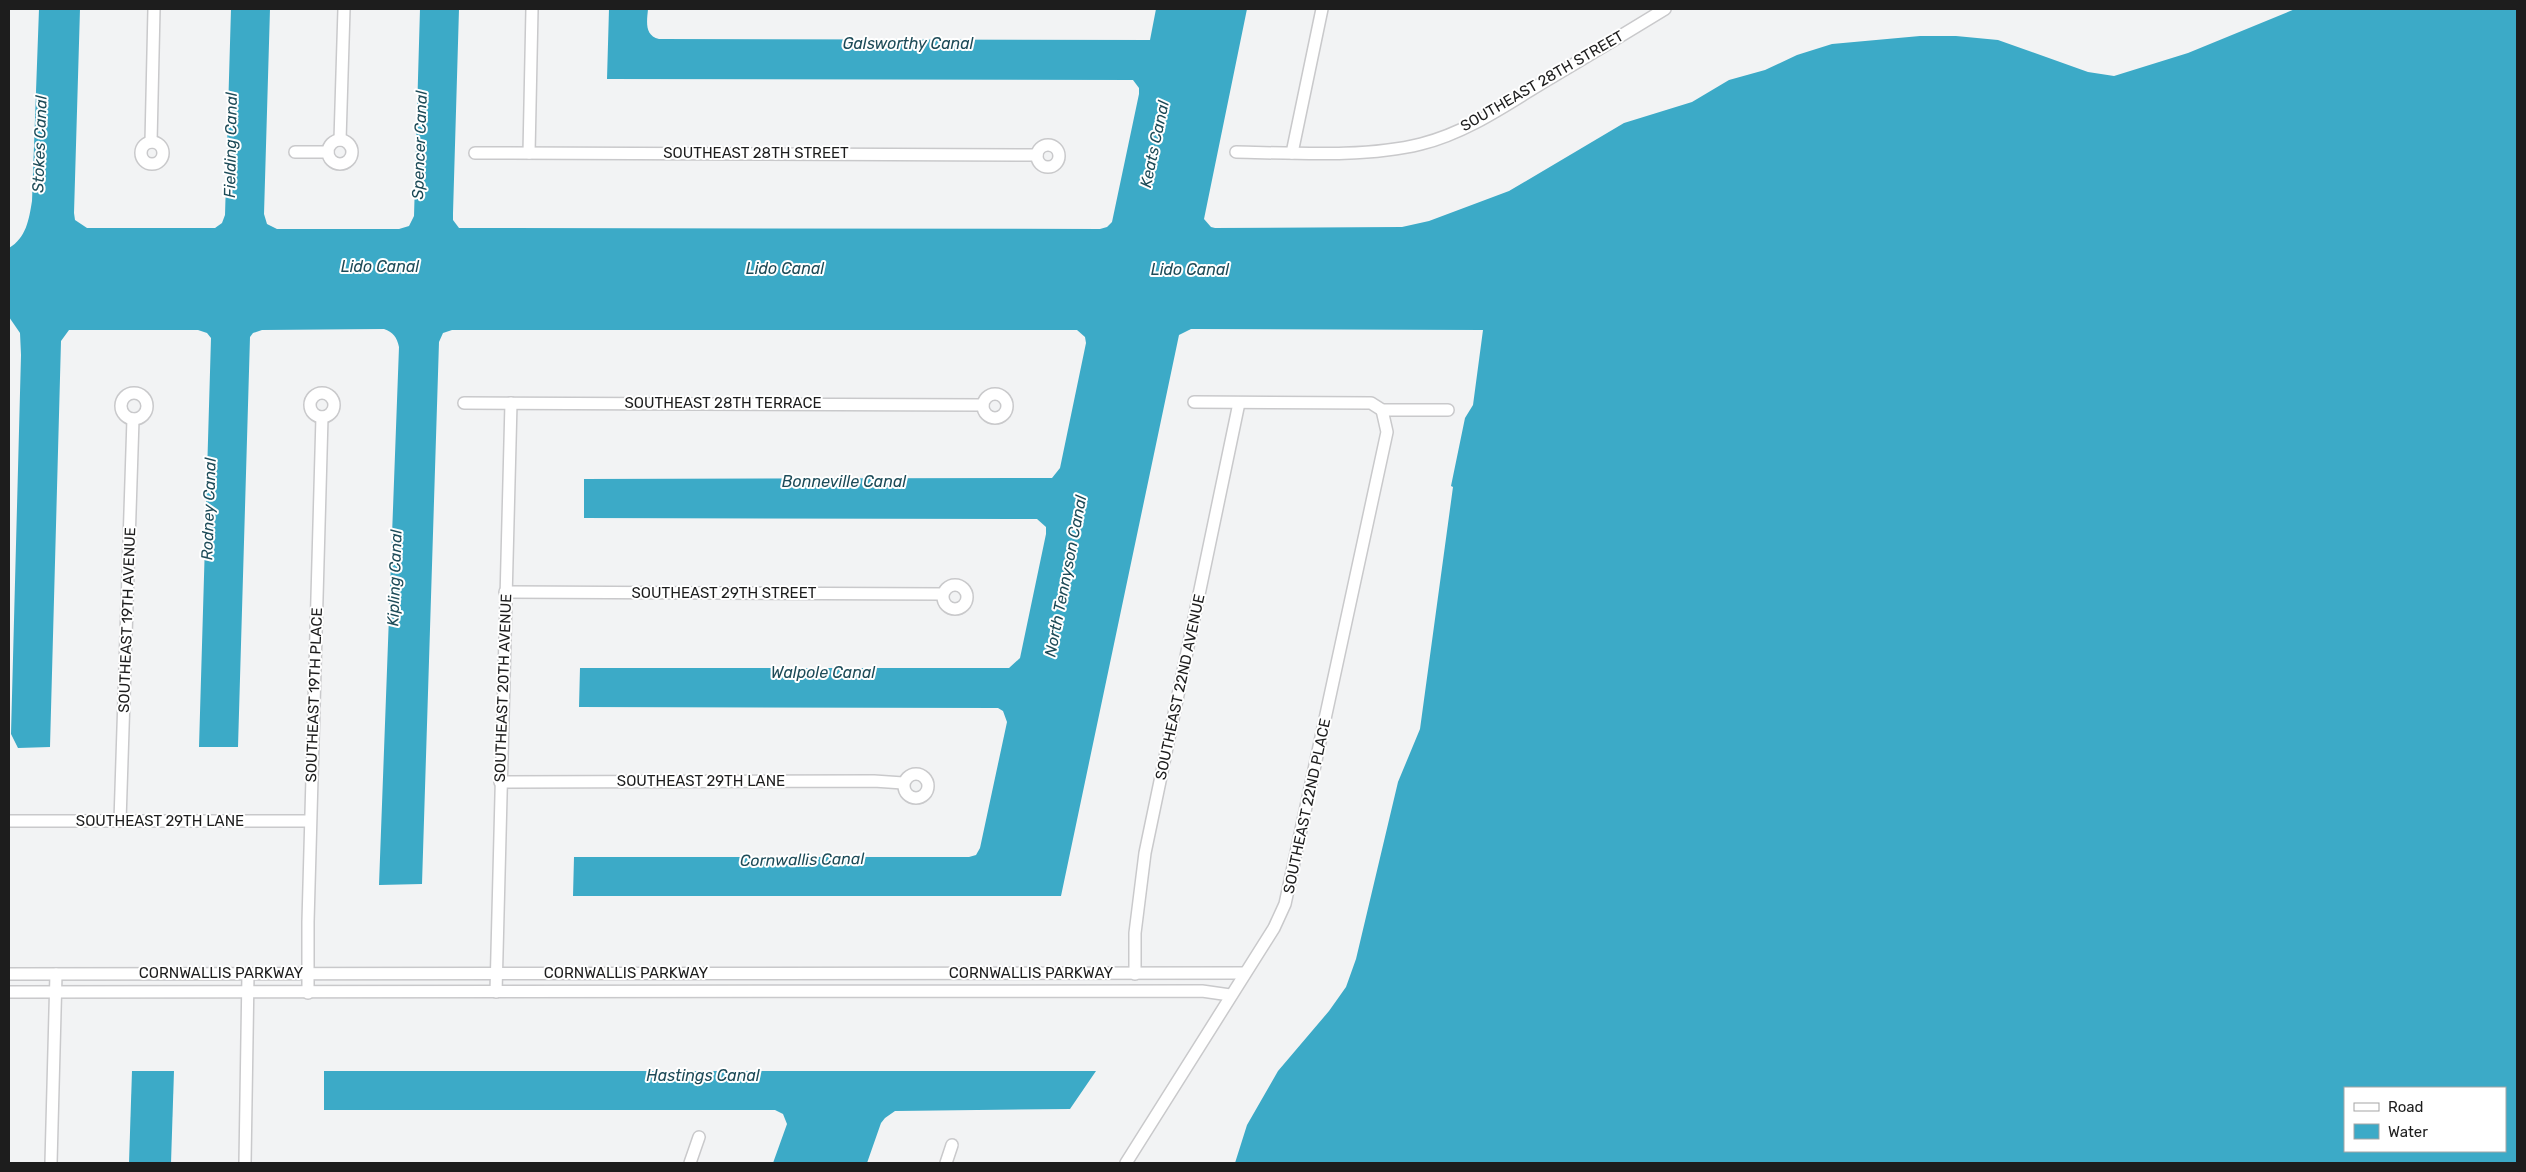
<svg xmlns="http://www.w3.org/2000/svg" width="2526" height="1172" font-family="Rubik,sans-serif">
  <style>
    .water { fill: #3caac7; fill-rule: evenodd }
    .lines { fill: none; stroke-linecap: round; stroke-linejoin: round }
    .minor-casing { stroke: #c9c9cb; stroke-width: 14 }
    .minor { stroke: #fff; stroke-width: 11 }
    .labels { text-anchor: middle; stroke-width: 4; stroke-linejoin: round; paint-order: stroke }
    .street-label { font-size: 15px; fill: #1d1d1d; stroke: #fff }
    .water-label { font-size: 16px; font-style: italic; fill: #1d4b58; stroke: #fff }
  </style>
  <rect width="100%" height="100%" fill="#f2f3f4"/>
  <g class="water">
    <path d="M39,9H80L74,213L75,220L87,228H215L222,223L225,215L231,9H270L264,214L267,224L277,229H399L409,226L414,216L420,9H459L453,213V220L459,228L1100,229L1107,227L1112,222L1139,94V88L1133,80L607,79L609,9H648C647,21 644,35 659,39L1150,40L1156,9H1247L1204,219L1211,227L1215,228L1402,227L1429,221L1509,191L1624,123L1692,102L1729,80L1765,70L1797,55L1832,44L1920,36H1956L1998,40L2088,72L2114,76L2188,53L2295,9H2517V1163H1235L1247,1125L1278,1071L1329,1011L1346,987L1356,959L1398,782L1420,729L1453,487L1451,486L1465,418L1473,405L1483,330L1191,329L1179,335L1061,896H573L574,857H969L976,855L980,848L1007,722L1003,711L998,708L579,707L580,668H1009L1020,658L1046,534V527L1037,519L584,518V479L1052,478L1060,468L1086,343L1085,337L1077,330H452L443,333L439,342L422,884L379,885L399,347C397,337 393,332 384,329L262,330L253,333L250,337L238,747H199L211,338L207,333L198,330H69L61,341L50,747L18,748L11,734L21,355L20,333L9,317V248C26,238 29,220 32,201ZM2345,1088H2505V1151H2345Z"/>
    <path d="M132,1071H174L171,1163H129Z"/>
    <path d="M324,1071H1096L1070,1109L895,1111L885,1118L881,1123L867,1163H773L787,1124L783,1114L775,1110H324Z"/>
  </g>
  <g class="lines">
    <g class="minor-casing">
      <g id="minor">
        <path d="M340,140L344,9"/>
        <circle cx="340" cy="152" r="12"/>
        <circle cx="152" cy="153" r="11"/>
        <path d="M151,142L154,9"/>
        <circle cx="1048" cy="156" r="11"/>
        <path d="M295,152H328"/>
        <path d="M1236,152C1292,153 1366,158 1421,144C1465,133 1503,107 1542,83C1583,59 1624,34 1665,9"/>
        <path d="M475,153L1037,155"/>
        <path d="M529,153L532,9"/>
        <path d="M1292,153L1322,9"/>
        <circle cx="322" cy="405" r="12"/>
        <circle cx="134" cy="406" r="13"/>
        <circle cx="995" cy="406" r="12"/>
        <path d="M1194,402L1371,403L1382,410H1448"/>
        <path d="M464,403L983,405"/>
        <circle cx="955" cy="597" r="12"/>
        <path d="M505,592L943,594"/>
        <circle cx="916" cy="786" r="12"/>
        <path d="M500,782L874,781L903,783"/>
        <path d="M9,821H310"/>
        <path d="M120,821L133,419"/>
        <path d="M9,974L1244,973"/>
        <path d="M1135,974V933L1145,853L1239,403"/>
        <path d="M9,992L1202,991L1230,995"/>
        <path d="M496,992L511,403"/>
        <path d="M308,993V922L322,417"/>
        <path d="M51,1163L56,974"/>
        <path d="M245,1163L248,974"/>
        <path d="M690,1163L699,1137"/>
        <path d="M946,1163L952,1145"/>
        <path d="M1126,1163L1274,928L1285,904L1387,432L1382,410"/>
      </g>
    </g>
    <use href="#minor" class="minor"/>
  </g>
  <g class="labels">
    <g class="street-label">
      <text transform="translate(1542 81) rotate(-30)" y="5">SOUTHEAST 28TH STREET</text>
      <text x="756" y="158">SOUTHEAST 28TH STREET</text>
      <text x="723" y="408">SOUTHEAST 28TH TERRACE</text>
      <text x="724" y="598">SOUTHEAST 29TH STREET</text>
      <text transform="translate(127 620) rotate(-88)" y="5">SOUTHEAST 19TH AVENUE</text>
      <text transform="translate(1180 687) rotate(-78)" y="5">SOUTHEAST 22ND AVENUE</text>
      <text transform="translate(503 688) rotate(-88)" y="5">SOUTHEAST 20TH AVENUE</text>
      <text transform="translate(314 695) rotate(-88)" y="5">SOUTHEAST 19TH PLACE</text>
      <text x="701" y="786">SOUTHEAST 29TH LANE</text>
      <text transform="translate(1307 806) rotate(-78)" y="5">SOUTHEAST 22ND PLACE</text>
      <text x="160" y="826">SOUTHEAST 29TH LANE</text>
      <text x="221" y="978">CORNWALLIS PARKWAY</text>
      <text x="626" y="978">CORNWALLIS PARKWAY</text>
      <text x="1031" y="978">CORNWALLIS PARKWAY</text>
    </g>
    <g class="water-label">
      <text x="908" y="49">Galsworthy Canal</text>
      <text transform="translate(39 144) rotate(-88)" y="6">Stokes Canal</text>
      <text transform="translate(1154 144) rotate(-78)" y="6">Keats Canal</text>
      <text transform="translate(230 145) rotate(-89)" y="6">Fielding Canal</text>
      <text transform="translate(419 145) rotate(-88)" y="6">Spencer Canal</text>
      <text x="380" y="272">Lido Canal</text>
      <text x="785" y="274">Lido Canal</text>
      <text x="1190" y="275">Lido Canal</text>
      <text x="844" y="487">Bonneville Canal</text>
      <text transform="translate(208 509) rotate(-88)" y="6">Rodney Canal</text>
      <text transform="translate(1065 576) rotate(-79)" y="6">North Tennyson Canal</text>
      <text transform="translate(394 578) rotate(-88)" y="6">Kipling Canal</text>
      <text x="823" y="678">Walpole Canal</text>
      <text transform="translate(802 859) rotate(-1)" y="6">Cornwallis Canal</text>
      <text x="703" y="1081">Hastings Canal</text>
    </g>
  </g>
  <rect width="2526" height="1172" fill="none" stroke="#1d1d1d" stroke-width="20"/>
  <rect x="2344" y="1087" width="162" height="65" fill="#ffffff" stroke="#a5a5a5"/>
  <rect x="2354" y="1103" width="25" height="8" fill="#ffffff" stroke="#a5a5a5"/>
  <text x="2388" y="1112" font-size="15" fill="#1d1d1d">Road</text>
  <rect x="2354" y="1124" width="25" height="15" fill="#3caac7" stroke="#a5a5a5"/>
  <text x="2388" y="1137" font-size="15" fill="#1d1d1d">Water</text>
</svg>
